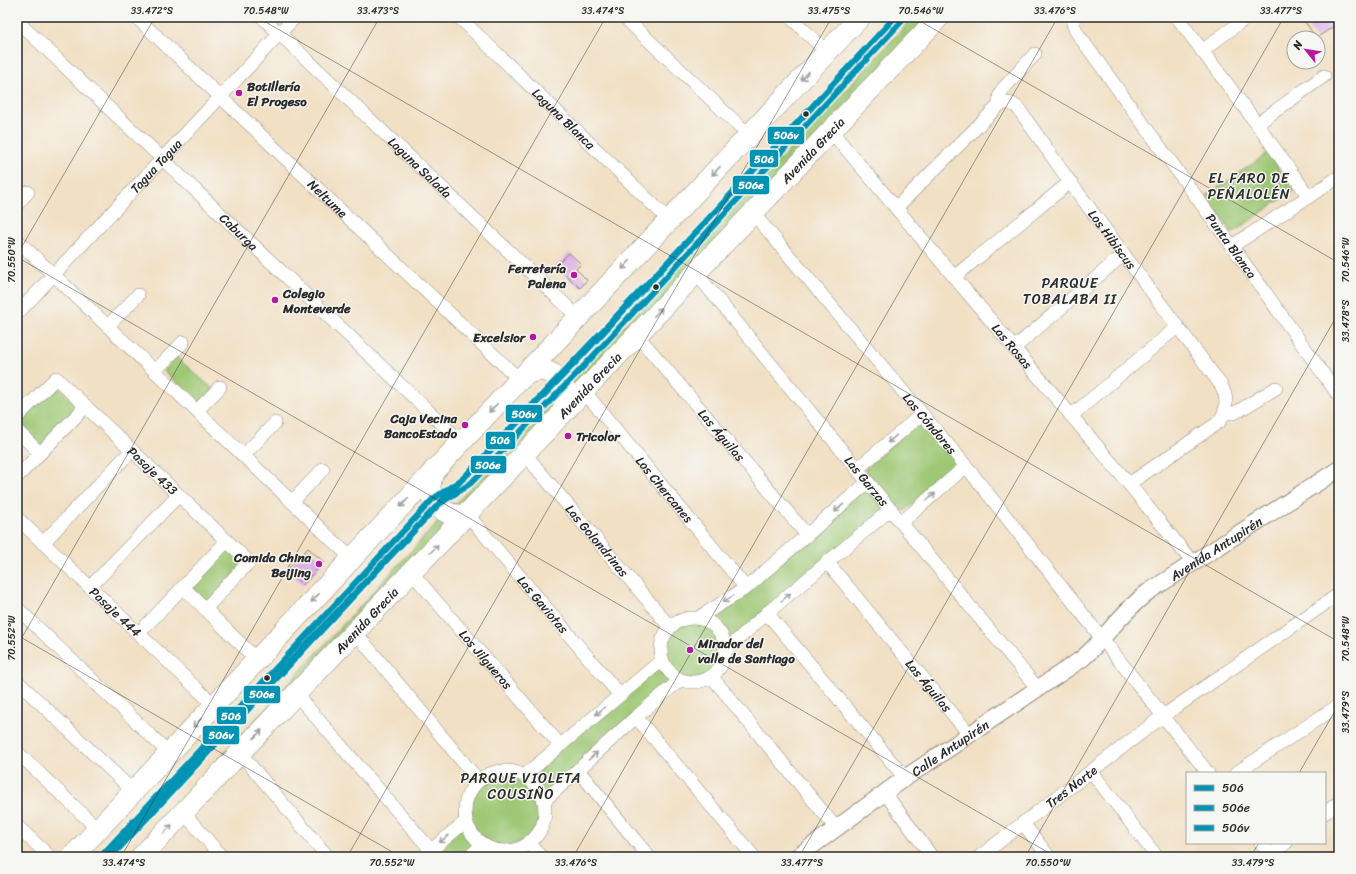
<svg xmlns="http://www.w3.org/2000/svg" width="1356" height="874" font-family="Sriracha,sans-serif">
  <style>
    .green { fill: #9ec875; stroke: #647a50 }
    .building { fill: #ddb2e6 }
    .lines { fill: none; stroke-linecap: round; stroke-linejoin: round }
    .minor-casing { stroke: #8e8678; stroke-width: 14 }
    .tertiary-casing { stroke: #8e8678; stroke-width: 18 }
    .primary-casing { stroke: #8e8678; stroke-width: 22 }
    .minor { stroke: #fff; stroke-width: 13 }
    .tertiary { stroke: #fff; stroke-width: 16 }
    .primary { stroke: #fff; stroke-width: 21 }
    .bus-1-casing { stroke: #f6f6f2; stroke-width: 9 }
    .bus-2-casing { stroke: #f6f6f2; stroke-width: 9 }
    .bus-3-casing { stroke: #f6f6f2; stroke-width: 9 }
    .bus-1 { stroke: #0093b3; stroke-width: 6 }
    .bus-2 { stroke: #0093b3; stroke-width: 6 }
    .bus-3 { stroke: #0093b3; stroke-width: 6 }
    .oneway { stroke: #a0a0a0 }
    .ticks { fill: none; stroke: #2b2b2b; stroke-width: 1; stroke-opacity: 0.45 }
    .poi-dot { fill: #b5179e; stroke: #f6f6f2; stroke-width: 1.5 }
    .bus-dot { fill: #2b2b2b; stroke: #f6f6f2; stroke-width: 1.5 }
    .labels { text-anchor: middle; stroke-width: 3; stroke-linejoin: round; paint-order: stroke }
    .poi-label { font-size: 13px; font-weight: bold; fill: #2b2b2b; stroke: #f6f6f2; text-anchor: start }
    .street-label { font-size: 13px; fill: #2b2b2b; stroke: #f6f6f2 }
    .neighbourhood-label { font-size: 14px; letter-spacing: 1px; fill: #2b2b2b; stroke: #f6f6f2 }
    .line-badge { stroke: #f6f6f2; stroke-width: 1.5 }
    .badge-label { font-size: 11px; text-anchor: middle; font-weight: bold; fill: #fff }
    .neatline { fill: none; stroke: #2b2b2b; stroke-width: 1.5 }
    .ticks-label { font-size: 10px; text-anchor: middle; fill: #2b2b2b }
  </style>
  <rect width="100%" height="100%" fill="#f6f6f2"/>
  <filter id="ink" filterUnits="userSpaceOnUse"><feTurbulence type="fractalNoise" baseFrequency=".025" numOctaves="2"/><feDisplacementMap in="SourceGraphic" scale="8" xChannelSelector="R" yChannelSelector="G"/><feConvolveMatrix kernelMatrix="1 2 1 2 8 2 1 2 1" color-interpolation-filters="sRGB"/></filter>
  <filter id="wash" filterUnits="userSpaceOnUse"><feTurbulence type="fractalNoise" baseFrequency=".012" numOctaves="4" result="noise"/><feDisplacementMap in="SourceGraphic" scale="16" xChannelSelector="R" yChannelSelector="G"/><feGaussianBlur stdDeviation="0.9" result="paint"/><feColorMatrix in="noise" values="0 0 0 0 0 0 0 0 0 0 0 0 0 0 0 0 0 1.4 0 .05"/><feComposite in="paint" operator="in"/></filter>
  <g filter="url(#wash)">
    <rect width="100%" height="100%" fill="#f1e0c4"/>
    <g class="green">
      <path d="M914,17H928L137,857H128L427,534L751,191Z"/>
      <path d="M1268,153L1294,190L1232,233L1206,196Z"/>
      <path d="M176,357L214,390L201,404L164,371Z"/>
      <path d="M55,384L79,407L41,446L17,422Z"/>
      <path d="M921,418L962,465L904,511L894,503L721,650C719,673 703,682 681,677L540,802C540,806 541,811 540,815C538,834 519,846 501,846C496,846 491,843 486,841L466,857H425L470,820V801L480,785L492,777L508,775L522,779L665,659C662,635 674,622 697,621L873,482L865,469Z"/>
      <path d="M227,546L245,563L205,605L187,587Z"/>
    </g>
    <g id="blocks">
      <g class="building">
        <path d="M1302,17H1339V23L1316,38Z"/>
        <path d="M569,253L581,264L576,269L587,280L580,288L556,266Z"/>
        <path d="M308,548L324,562L303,585L287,570Z"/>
      </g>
    </g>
  </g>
  <g filter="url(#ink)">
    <use href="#blocks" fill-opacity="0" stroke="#8e8678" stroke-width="1"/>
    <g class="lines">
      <g class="minor-casing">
        <g id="minor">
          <path id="s1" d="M136,17L520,380"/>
          <path id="s2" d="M262,17L578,317"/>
          <path id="s3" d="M459,17L669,220"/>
          <path d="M624,17L749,135"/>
          <path d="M790,17L827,52"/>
          <path id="s4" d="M1074,17L1073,24L1077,33L1232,246L1339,396"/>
          <path d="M1177,17L1257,124L1309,197"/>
          <path id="s5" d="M17,21L461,442"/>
          <path d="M1202,51L1247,17"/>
          <path d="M999,105V97L1002,90L1035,54"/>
          <path d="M1257,124L1324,76"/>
          <path id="s6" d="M831,131L1129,484L1193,563"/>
          <path d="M17,204L28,192"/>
          <path id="s7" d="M896,208L999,105C1006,102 1012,102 1018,108L1070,182L1221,385C1228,398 1228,410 1219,422L1129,484"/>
          <path id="s8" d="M753,213L966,466L1208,773"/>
          <path d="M17,240L351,558"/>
          <path d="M1232,246L1339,177"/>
          <path id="s9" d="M696,273L1038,689"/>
          <path d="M954,277L1070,182"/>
          <path id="s10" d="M17,314L295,17"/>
          <path d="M108,326L138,295"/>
          <path id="s11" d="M637,335L807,535"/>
          <path d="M1014,348L1124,254"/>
          <path d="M155,371L183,342"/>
          <path id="s12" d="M584,391L746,588"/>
          <path d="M197,411L220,387"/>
          <path d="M1225,413H1234L1240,410L1276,388"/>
          <path d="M1071,416L1177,327"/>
          <path id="s13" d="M17,417L56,378L249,562L205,609"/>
          <path d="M17,431L40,453"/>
          <path id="s14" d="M524,453L670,627"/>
          <path d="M243,456L275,423"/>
          <path d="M857,469L922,414"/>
          <path d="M17,477L86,406"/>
          <path d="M292,502L323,469"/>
          <path id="s15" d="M467,514L619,694"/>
          <path id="s16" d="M17,518L214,705"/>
          <path d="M902,522L966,466"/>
          <path d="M43,543L132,450"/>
          <path id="s17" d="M827,562L970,735"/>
          <path id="s18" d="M411,572L560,745"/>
          <path d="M90,587L179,495"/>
          <path d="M183,587L257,660"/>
          <path d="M17,608L169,753"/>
          <path d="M767,613L905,778"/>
          <circle cx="693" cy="650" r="32"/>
          <path d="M698,618L746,588L868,482"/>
          <path d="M355,632L478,780"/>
          <path d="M139,633L227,541"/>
          <path d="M726,650L767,613L891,509"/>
          <path d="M712,677L836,828"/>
          <path d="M17,681L133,791"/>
          <path d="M296,694L431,850"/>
          <path d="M636,717L754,857"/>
          <path d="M17,752L98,829"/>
          <path d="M240,753L328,857"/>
          <path d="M578,770L649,857"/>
          <path d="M1091,771L1157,857"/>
          <circle cx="505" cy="811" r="40"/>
          <path d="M1236,773L1339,705"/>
          <path d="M525,775L662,660"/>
          <path d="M885,793L932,857"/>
          <path d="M544,801L636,717L680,680"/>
          <path d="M184,813L222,857"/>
          <path d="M1325,813L1339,802"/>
          <path d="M1023,823L1049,857"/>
          <path d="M17,826L50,857"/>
          <path d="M529,842L541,857"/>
          <path d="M1261,843L1272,857"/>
          <path d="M1270,855L1286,843"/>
          <path d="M423,857L466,821"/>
          <path d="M468,857L483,845"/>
          <path id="s19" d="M979,857L1163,716L1339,594"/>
        </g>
      </g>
      <g class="tertiary-casing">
        <g id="tertiary">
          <path id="s20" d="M797,857L905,778L1083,658C1106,637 1122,612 1148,592L1339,469"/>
        </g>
      </g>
      <g class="primary-casing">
        <g id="primary">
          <path d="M521,379C545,355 580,387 560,415"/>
          <path d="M434,470C432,476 430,482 430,489C431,508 450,518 467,514"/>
          <path d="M72,857L860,17"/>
          <path id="s21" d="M141,857L939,17"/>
        </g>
      </g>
      <use href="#minor" class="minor"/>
      <use href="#tertiary" class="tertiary"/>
      <use href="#primary" class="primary"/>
      <g class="bus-1-casing">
        <path id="bus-1" d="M100,857L433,499L465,477L577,361L895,17"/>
      </g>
      <g class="bus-2-casing">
        <path id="bus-2" d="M111,857L438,505L471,483L583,367L901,22"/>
      </g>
      <g class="bus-3-casing">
        <path id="bus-3" d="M110,852L710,217L895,17"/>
      </g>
      <use href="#bus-1" class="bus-1"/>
      <use href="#bus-2" class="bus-2"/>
      <use href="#bus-3" class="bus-3"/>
    </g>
    <defs><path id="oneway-shaft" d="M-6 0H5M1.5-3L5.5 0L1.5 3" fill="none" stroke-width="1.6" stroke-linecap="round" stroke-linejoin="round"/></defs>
    <g class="oneway">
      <use href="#oneway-shaft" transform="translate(805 76) rotate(133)"/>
      <use href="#oneway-shaft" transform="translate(716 171) rotate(133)"/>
      <use href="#oneway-shaft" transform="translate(626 265) rotate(133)"/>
      <use href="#oneway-shaft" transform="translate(658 312) rotate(-46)"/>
      <use href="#oneway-shaft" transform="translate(493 408) rotate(134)"/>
      <use href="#oneway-shaft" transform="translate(892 439) rotate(139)"/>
      <use href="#oneway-shaft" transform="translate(931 497) rotate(-41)"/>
      <use href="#oneway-shaft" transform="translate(404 503) rotate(133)"/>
      <use href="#oneway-shaft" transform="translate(839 508) rotate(139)"/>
      <use href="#oneway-shaft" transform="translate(434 549) rotate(-46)"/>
      <use href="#oneway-shaft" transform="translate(786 597) rotate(-40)"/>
      <use href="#oneway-shaft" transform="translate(315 598) rotate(133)"/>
      <use href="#oneway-shaft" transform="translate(728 599) rotate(148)"/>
      <use href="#oneway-shaft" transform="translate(600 711) rotate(139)"/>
      <use href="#oneway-shaft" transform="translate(197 723) rotate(133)"/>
      <use href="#oneway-shaft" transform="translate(258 734) rotate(-47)"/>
      <use href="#oneway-shaft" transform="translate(593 756) rotate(-42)"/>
      <use href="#oneway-shaft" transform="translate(168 829) rotate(-46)"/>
      <use href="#oneway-shaft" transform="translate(444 839) rotate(140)"/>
    </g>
  </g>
  <path class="ticks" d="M257,17L1339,642M913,17L1339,263M17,255L155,17M17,257L1056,857M17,635L401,857M17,646L380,17M1299,773L1339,704M121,857L606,17M347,857L832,17M573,857L1058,17M799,857L1284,17M1025,857L1339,312M1250,857L1259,843"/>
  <g class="poi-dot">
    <circle cx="239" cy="93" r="4"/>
    <circle cx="574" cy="275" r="4"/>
    <circle cx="275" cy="300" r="4"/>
    <circle cx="533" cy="337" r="4"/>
    <circle cx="465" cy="425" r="4"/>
    <circle cx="568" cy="436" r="4"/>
    <circle cx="319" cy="564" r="4"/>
    <circle cx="690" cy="650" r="4"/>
  </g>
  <g class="bus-dot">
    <circle cx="806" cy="114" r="3.5"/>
    <circle cx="656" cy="287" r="3.5"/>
    <circle cx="267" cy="678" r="3.5"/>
  </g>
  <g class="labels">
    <g class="poi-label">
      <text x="247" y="91">Botillería<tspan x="247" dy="15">El Progeso</tspan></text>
      <text x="566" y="273" text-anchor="end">Ferretería<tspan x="566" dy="15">Palena</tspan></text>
      <text x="283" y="298">Colegio<tspan x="283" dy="15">Monteverde</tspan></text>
      <text x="525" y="342" text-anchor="end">Excelsior</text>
      <text x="457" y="423" text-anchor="end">Caja Vecina<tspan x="457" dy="15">BancoEstado</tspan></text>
      <text x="576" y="441">Tricolor</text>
      <text x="311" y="562" text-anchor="end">Comida China<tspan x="311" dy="15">Beijing</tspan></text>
      <text x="698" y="648">Mirador del<tspan x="698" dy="15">valle de Santiago</tspan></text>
    </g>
    <g class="street-label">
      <text dy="5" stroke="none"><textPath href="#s3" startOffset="146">Laguna Blanca</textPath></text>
      <text dy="5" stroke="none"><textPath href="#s21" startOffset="975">Avenida Grecia</textPath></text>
      <text dy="5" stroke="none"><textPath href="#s10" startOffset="203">Tagua Tagua</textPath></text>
      <text dy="5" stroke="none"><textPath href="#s2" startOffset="218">Laguna Salada</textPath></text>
      <text dy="5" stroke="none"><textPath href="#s1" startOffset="264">Neltume</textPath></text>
      <text dy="5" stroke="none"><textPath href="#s5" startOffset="306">Caburga</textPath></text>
      <text dy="5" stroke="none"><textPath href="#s7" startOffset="328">Los Hibiscus</textPath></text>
      <text dy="5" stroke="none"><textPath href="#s4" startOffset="280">Punta Blanca</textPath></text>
      <text dy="5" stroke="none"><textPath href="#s6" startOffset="281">Las Rosas</textPath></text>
      <text dy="5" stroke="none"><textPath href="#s21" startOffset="651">Avenida Grecia</textPath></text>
      <text dy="5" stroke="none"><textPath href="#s8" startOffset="275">Los Cóndores</textPath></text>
      <text dy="5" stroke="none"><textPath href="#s11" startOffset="131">Las Águilas</textPath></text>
      <text dy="5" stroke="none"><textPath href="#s13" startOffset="189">Pasaje 433</textPath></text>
      <text dy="5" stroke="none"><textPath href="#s9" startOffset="269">Las Garzas</textPath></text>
      <text dy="5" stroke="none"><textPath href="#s12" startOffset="127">Los Chercanes</textPath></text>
      <text dy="5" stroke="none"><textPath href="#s14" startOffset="114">Las Golondrinas</textPath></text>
      <text dy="5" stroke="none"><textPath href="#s20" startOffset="522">Avenida Antupirén</textPath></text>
      <text dy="5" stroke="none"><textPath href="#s15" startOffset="118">Las Gaviotas</textPath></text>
      <text dy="5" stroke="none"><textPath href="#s16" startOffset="136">Pasaje 444</textPath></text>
      <text dy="5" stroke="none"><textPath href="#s21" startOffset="327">Avenida Grecia</textPath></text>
      <text dy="5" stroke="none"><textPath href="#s18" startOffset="115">Los Jilgueros</textPath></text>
      <text dy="5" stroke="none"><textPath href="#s17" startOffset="160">Las Águilas</textPath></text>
      <text dy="5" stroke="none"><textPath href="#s20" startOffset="188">Calle Antupirén</textPath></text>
      <text dy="5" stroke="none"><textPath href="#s19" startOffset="116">Tres Norte</textPath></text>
    </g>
    <g class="neighbourhood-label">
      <text x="1249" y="183">EL FARO DE<tspan x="1249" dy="16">PEÑALOLÉN</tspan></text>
      <text x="1070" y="288">PARQUE<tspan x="1070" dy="16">TOBALABA II</tspan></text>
      <text x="521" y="783">PARQUE VIOLETA<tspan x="521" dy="16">COUSIÑO</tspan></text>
    </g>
  </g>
  <g class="line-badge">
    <rect x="767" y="126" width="38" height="19" rx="4" fill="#0093b3"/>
    <rect x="749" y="149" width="30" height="19" rx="4" fill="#0093b3"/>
    <rect x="732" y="175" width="38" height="20" rx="4" fill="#0093b3"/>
    <rect x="505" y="404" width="38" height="19" rx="4" fill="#0093b3"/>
    <rect x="485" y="431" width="31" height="19" rx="4" fill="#0093b3"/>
    <rect x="470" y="455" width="37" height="19" rx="4" fill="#0093b3"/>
    <rect x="243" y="685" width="38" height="19" rx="4" fill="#0093b3"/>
    <rect x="216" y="706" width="31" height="19" rx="4" fill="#0093b3"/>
    <rect x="202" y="725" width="38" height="20" rx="4" fill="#0093b3"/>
  </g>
  <g class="badge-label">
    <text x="786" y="139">506v</text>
    <text x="764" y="163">506</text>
    <text x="751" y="189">506e</text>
    <text x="524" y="418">506v</text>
    <text x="500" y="444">506</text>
    <text x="488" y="469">506e</text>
    <text x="262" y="698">506e</text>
    <text x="231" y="720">506</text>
    <text x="221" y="739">506v</text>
  </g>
  <rect width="1356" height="874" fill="none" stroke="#f6f6f2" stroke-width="44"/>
  <rect x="1186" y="772" width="140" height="72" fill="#f6f6f2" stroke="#a5a5a2"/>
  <rect x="1194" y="785" width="20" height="6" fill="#0093b3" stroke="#a5a5a2"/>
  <text x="1222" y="792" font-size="12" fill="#2b2b2b">506</text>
  <rect x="1194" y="805" width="20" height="6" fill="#0093b3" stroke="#a5a5a2"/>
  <text x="1222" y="812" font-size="12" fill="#2b2b2b">506e</text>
  <rect x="1194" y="825" width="20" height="6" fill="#0093b3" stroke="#a5a5a2"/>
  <text x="1222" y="832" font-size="12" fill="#2b2b2b">506v</text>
  <g transform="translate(1306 50) rotate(300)"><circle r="19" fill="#f6f6f2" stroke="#a5a5a2"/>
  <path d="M0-3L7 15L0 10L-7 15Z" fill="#b5179e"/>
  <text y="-6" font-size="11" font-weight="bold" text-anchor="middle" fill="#2b2b2b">N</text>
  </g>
  <rect x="22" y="22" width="1312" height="830" class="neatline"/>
  <g class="ticks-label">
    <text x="152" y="14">33.472°S</text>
    <text x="266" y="14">70.548°W</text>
    <text x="378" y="14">33.473°S</text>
    <text x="603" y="14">33.474°S</text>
    <text x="829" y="14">33.475°S</text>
    <text x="921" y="14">70.546°W</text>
    <text x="1055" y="14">33.476°S</text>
    <text x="1281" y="14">33.477°S</text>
    <text transform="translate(11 260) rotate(-90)" y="4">70.550°W</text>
    <text transform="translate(1345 260) rotate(-90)" y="4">70.546°W</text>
    <text transform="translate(1345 321) rotate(-90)" y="4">33.478°S</text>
    <text transform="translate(11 638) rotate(-90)" y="4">70.552°W</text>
    <text transform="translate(1345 639) rotate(-90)" y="4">70.548°W</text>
    <text transform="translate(1345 712) rotate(-90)" y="4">33.479°S</text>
    <text x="124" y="866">33.474°S</text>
    <text x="392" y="866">70.552°W</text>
    <text x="576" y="866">33.476°S</text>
    <text x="802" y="866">33.477°S</text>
    <text x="1048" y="866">70.550°W</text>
    <text x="1253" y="866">33.479°S</text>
  </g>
</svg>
